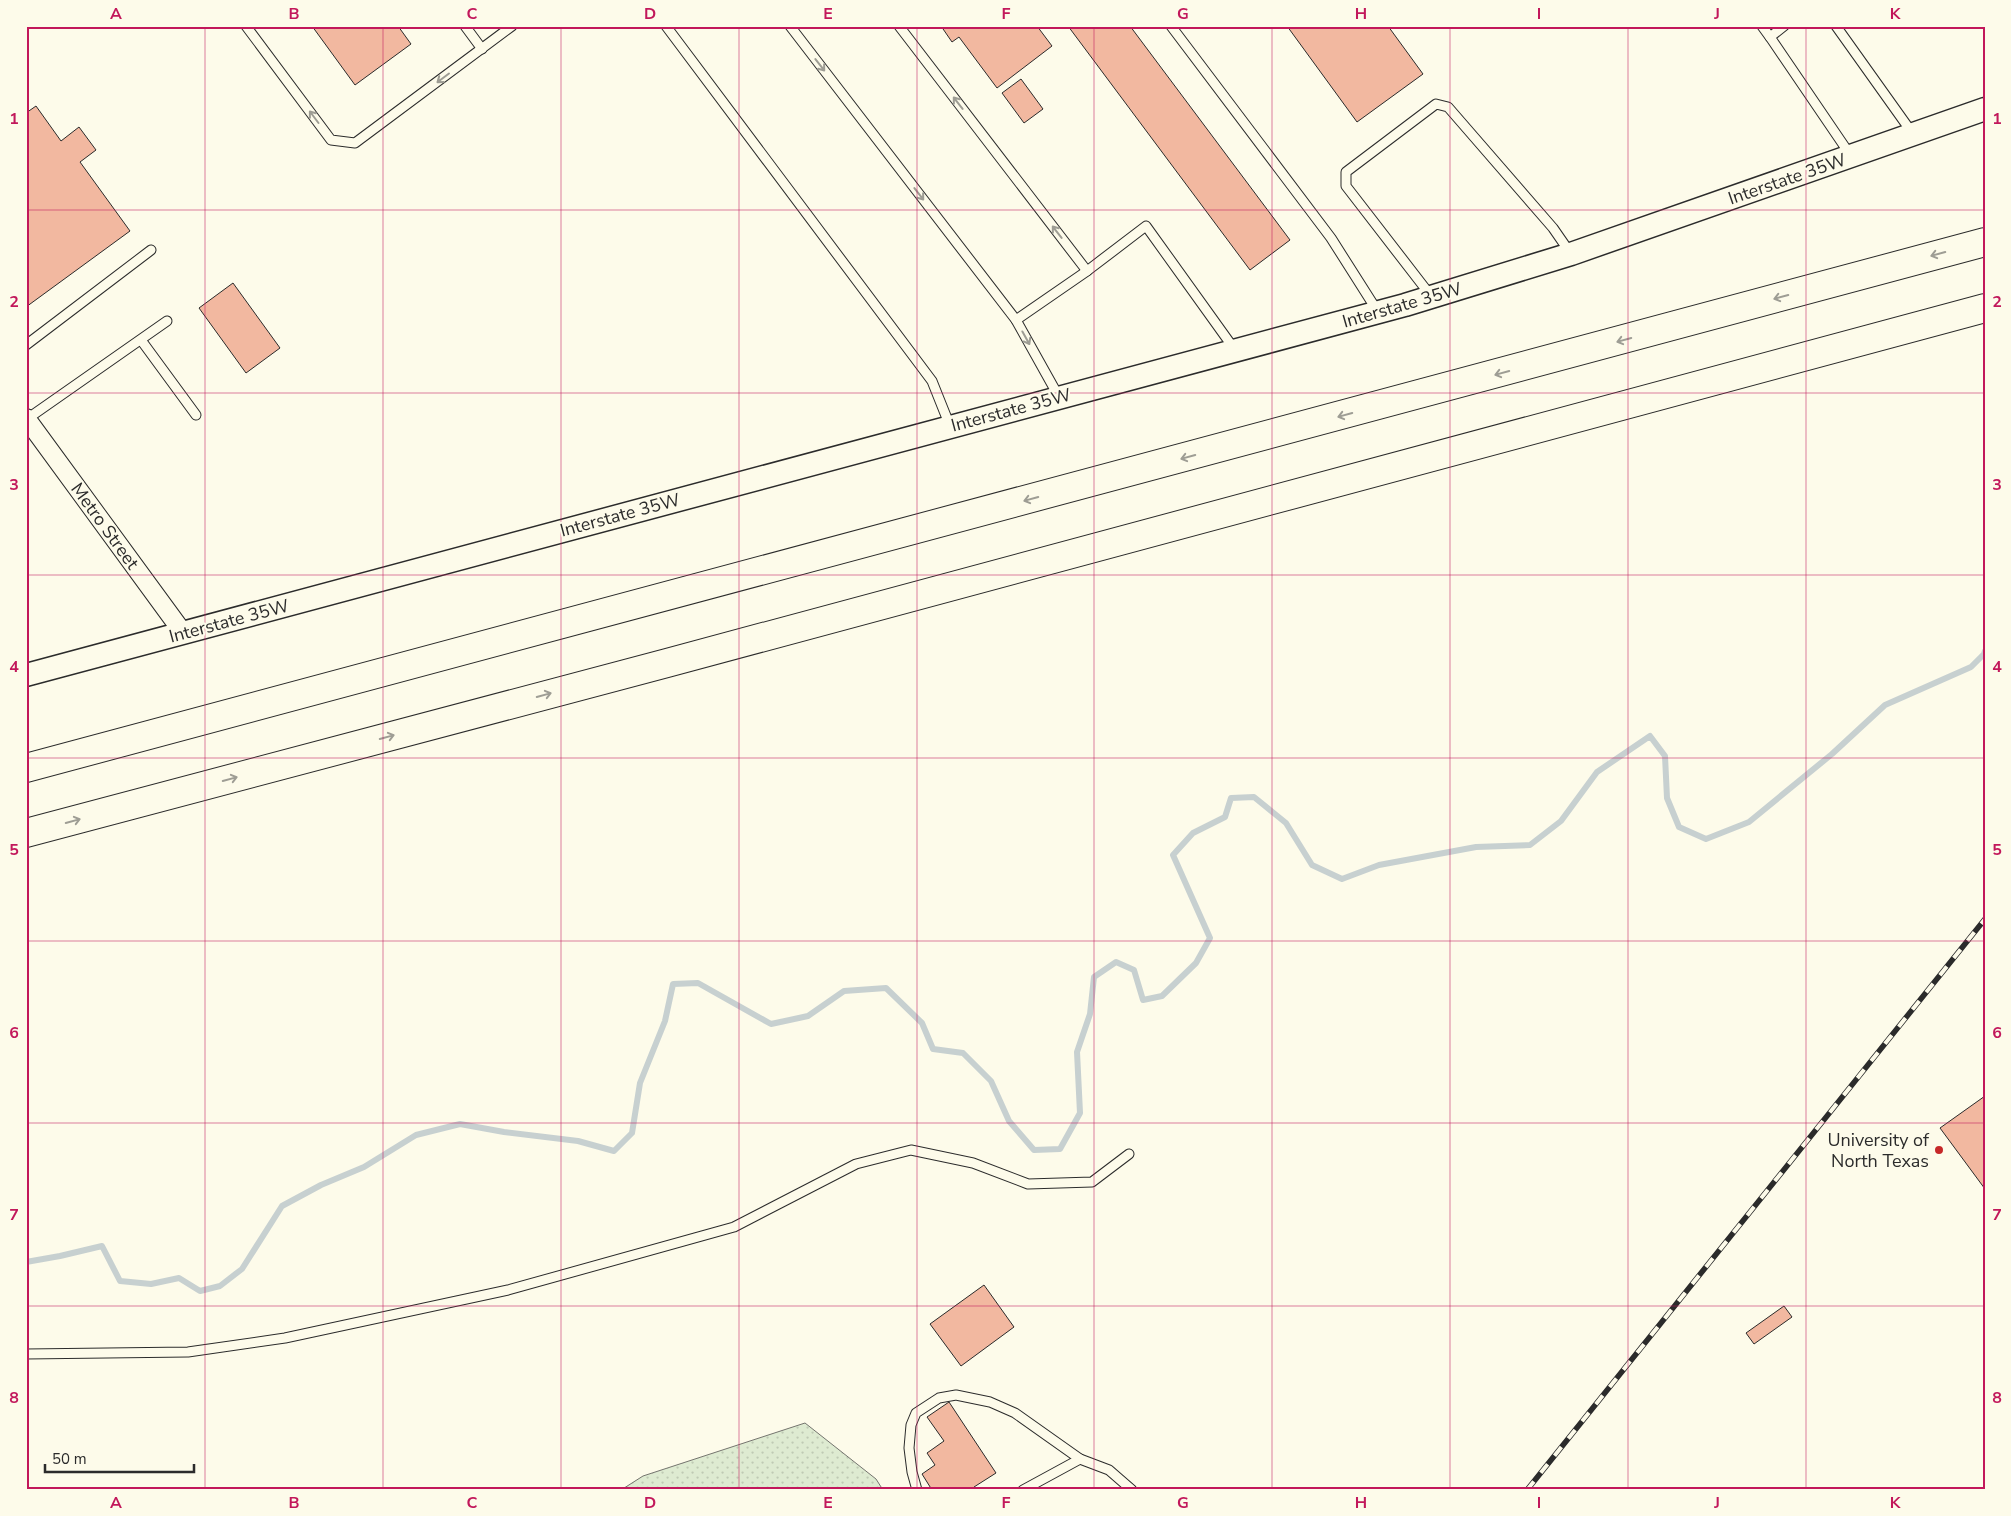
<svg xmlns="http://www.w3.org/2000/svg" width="2011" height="1516" font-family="'Nunito Sans',sans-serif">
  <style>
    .grass { fill: url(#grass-dots); stroke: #74746e }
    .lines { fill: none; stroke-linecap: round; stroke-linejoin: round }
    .stream { stroke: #c7d0d0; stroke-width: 6 }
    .building { fill: #f2b8a0; stroke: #2b2b2b }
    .service-casing { stroke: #2b2b2b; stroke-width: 11 }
    .minor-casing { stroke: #2b2b2b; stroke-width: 20 }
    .tertiary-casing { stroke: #2b2b2b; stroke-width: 25 }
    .motorway-casing { stroke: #2b2b2b; stroke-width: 30 }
    .service { stroke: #fdfbea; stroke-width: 9 }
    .minor { stroke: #fdfbea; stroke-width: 18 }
    .tertiary { stroke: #fdfbea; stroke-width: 22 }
    .motorway { stroke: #fdfbea; stroke-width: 28 }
    .rail-casing { stroke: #2b2b2b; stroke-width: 5.5 }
    .rail { stroke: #fdfbea; stroke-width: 4; stroke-dasharray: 11; stroke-linecap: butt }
    .oneway { stroke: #9e9d94 }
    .grid { fill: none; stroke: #c2185b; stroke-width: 1; stroke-opacity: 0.55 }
    .poi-dot { fill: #c62828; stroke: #fdfbea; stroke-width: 2 }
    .labels { text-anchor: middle; stroke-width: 4; stroke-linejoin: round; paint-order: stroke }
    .street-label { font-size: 18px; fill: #2b2b2b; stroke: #fdfbea }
    .poi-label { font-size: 18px; fill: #2b2b2b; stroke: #fdfbea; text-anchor: end }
    .neatline { fill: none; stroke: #c2185b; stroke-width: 2 }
    .grid-label { font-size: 16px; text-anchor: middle; font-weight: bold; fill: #c2185b }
  </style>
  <defs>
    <pattern id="grass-dots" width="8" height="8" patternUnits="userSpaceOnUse" patternTransform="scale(1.25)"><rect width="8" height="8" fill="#deebd1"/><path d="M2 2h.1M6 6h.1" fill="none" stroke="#bfcab4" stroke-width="1.8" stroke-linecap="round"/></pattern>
  </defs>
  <rect width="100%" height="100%" fill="#fdfbea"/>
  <path class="grass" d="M805,1423L876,1479L883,1490H621L643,1476Z"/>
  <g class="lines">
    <path class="stream" d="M26,1262L60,1256L102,1246L120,1281L151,1284L179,1278L200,1291L220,1286L242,1269L282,1206L321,1185L364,1167L416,1135L460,1124L504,1132L578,1141L614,1151L632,1133L640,1083L665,1021L673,984L698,983L771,1024L808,1016L844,991L886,988L922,1023L933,1049L963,1053L991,1081L1009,1121L1034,1150L1060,1149L1080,1113L1077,1052L1090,1014L1094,977L1116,962L1134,970L1143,1000L1162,996L1196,963L1210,938L1173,855L1193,833L1225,817L1231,798L1254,797L1286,823L1312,865L1342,879L1379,865L1476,847L1530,845L1561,821L1597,772L1650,736L1665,756L1667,798L1679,827L1706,839L1749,822L1832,754L1885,705L1971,667L1984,654L1985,651"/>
  </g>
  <g class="building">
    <path d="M312,26H398L411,44L355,85Z"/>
    <path d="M941,26H1037L1052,46L997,88L959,37L952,42Z"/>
    <path d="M1068,26H1130L1290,240L1250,270Z"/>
    <path d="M1287,26H1388L1423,74L1357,122Z"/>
    <path d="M1021,79L1043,109L1024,123L1002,93Z"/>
    <path d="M36,106L61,141L79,127L96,150L80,162L130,231L26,307V113Z"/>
    <path d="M233,283L280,348L246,373L199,308Z"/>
    <path d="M1985,1096V1189L1940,1128Z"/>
    <path d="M984,1285L1014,1327L961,1366L930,1324Z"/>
    <path d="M1784,1306L1792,1317L1754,1344L1746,1333Z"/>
    <path d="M949,1402L996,1473L974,1487L976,1490H932L922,1474L935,1465L927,1453L944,1441L927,1417Z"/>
  </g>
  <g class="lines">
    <g class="service-casing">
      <g id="service">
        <path d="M246,26L331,140L355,143L512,26"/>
        <path d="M465,26L482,49"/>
        <path d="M666,26L932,381L950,426"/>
        <path d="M790,26L1016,320L1059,397"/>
        <path d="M899,26L1087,271"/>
        <path d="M1171,26L1331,238L1378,312"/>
        <path d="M1762,26L1770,37"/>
        <path d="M1784,26L1770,37L1851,156"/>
        <path d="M1836,26L1913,134"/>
        <path d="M1431,296L1346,186V172L1436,104L1448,107L1553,228L1571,254"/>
        <path d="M1016,320L1087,271L1146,226L1235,350"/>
        <path d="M141,340L196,415"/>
        <path d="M26,345L151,250"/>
        <path d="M27,419L167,321"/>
        <path d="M26,1354L188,1352L285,1338L508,1290L734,1227L856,1164L911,1150L973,1163L1028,1184L1092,1182L1129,1154"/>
        <path d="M1080,1459L1109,1470L1132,1490"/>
        <path d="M917,1490L912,1472L909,1448L911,1425L916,1413L939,1398L956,1395L990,1402L1015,1413L1080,1459L1023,1490"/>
      </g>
    </g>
    <g class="minor-casing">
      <path id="minor" d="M26,418L184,634"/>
    </g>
    <g class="tertiary-casing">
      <path id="tertiary" d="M26,675L1405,305L1571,254L1985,109"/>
    </g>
    <g class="motorway-casing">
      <g id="motorway">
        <path d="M26,768L1985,242"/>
        <path d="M26,833L667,663L1985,308"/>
      </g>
    </g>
    <use href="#service" class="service"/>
    <use href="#minor" class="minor"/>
    <use href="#tertiary" class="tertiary"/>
    <use href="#motorway" class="motorway"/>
    <g class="rail-casing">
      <path id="rail" d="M1527,1490L1985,919"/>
    </g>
    <use href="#rail" class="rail"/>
  </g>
  <defs><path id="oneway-shaft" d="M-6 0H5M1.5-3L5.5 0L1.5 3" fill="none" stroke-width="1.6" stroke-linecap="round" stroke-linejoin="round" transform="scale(1.25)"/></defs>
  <g class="oneway">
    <use href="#oneway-shaft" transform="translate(820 65) rotate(52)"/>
    <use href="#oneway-shaft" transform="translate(443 78) rotate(143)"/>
    <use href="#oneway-shaft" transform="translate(958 103) rotate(-128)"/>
    <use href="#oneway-shaft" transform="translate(314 117) rotate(-127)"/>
    <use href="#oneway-shaft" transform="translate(919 194) rotate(52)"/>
    <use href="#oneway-shaft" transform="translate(1057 232) rotate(-128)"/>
    <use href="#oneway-shaft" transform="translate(1938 254) rotate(165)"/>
    <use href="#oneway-shaft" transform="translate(1781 297) rotate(165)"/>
    <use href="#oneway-shaft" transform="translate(1026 338) rotate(61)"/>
    <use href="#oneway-shaft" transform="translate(1624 340) rotate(165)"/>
    <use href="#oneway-shaft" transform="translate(1502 373) rotate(165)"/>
    <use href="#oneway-shaft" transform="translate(1345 415) rotate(165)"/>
    <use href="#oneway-shaft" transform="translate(1188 457) rotate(165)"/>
    <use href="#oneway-shaft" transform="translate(1031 499) rotate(165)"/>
    <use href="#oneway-shaft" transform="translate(544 695) rotate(-15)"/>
    <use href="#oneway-shaft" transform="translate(387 737) rotate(-15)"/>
    <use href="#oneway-shaft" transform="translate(230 779) rotate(-15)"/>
    <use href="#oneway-shaft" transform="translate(73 821) rotate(-15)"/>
  </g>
  <path class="grid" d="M205,26V1490M383,26V1490M561,26V1490M739,26V1490M917,26V1490M1094,26V1490M1272,26V1490M1450,26V1490M1628,26V1490M1806,26V1490M26,210H1985M26,393H1985M26,575H1985M26,758H1985M26,941H1985M26,1123H1985M26,1306H1985"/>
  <circle class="poi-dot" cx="1939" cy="1150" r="5"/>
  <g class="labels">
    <g class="street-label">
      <text transform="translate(1787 179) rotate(-19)" y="6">Interstate 35W</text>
      <text transform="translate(1402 305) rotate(-16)" y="6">Interstate 35W</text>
      <text transform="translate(1011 410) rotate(-15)" y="6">Interstate 35W</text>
      <text transform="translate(620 515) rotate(-15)" y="6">Interstate 35W</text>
      <text transform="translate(105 526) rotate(54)" y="6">Metro Street</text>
      <text transform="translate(229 621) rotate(-15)" y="6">Interstate 35W</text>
    </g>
    <g class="poi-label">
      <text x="1929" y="1146">University of<tspan x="1929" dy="21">North Texas</tspan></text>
    </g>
  </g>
  <rect width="2011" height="1516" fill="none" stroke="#fdfbea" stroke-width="55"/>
  <path d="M45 1464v8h149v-8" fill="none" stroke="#2b2b2b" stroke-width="2.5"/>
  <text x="52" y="1464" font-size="15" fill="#2b2b2b" stroke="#fdfbea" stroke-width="4" paint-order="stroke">50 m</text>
  <rect x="28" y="28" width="1956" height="1460" class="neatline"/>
  <g class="grid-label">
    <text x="116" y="19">A</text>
    <text x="294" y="19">B</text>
    <text x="472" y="19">C</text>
    <text x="650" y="19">D</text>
    <text x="828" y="19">E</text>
    <text x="1006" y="19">F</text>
    <text x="1183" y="19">G</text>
    <text x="1361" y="19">H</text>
    <text x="1539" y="19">I</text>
    <text x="1717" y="19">J</text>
    <text x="1895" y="19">K</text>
    <text x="14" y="124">1</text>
    <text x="1997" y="124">1</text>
    <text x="14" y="307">2</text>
    <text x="1997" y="307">2</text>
    <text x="14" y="490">3</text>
    <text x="1997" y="490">3</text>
    <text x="14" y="672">4</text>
    <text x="1997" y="672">4</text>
    <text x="14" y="855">5</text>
    <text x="1997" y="855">5</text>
    <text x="14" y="1038">6</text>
    <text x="1997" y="1038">6</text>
    <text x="14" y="1220">7</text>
    <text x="1997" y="1220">7</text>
    <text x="14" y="1403">8</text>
    <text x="1997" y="1403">8</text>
    <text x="116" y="1508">A</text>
    <text x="294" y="1508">B</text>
    <text x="472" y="1508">C</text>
    <text x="650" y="1508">D</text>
    <text x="828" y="1508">E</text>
    <text x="1006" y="1508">F</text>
    <text x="1183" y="1508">G</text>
    <text x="1361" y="1508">H</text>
    <text x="1539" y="1508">I</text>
    <text x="1717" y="1508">J</text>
    <text x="1895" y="1508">K</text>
  </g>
</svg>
